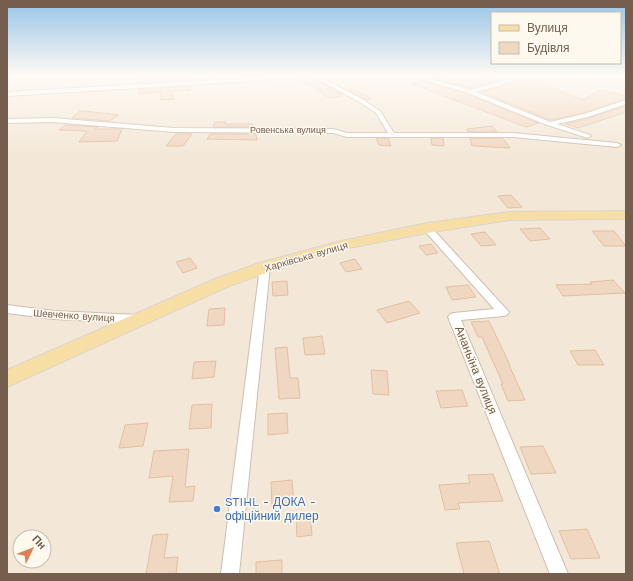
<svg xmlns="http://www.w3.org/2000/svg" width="633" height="581" font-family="'Work Sans',sans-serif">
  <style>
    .residential { fill: #f3e8d7; fill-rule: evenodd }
    .building { fill: #f0d7c1; stroke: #e2bfa2 }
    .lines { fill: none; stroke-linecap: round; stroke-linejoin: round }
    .minor-casing { stroke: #cdbeaf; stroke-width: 2 }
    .primary-casing { stroke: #dbd5d1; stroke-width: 2 }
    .minor { fill: #fff; fill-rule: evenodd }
    .primary { fill: #f7dea4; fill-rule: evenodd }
    .shop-dot { fill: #3f7fe0; stroke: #fef9ef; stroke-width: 1.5 }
    .labels { text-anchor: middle; stroke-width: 3; stroke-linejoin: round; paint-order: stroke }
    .far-street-label { font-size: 9px; fill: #755e4d; stroke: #fef9ef }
    .street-label { font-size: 10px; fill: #755e4d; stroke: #fef9ef }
    .near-street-label { font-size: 12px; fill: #755e4d; stroke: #fef9ef }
    .near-shop-label { font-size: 12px; fill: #366cbe; stroke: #fef9ef; text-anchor: start }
  </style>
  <rect width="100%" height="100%" fill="#fcf5e8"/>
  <path class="residential" d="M7,76H626V574H7ZM20,537H44V561H20Z"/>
  <g class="building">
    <path d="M140,76H151V78L190,76V80L139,83Z"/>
    <path d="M440,76L458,82L466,79L474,82L487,77L499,80L470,88L433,78Z"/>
    <path d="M310,79L316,80L342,94L341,96L330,98L323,94L321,89V92L299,80Z"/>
    <path d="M531,79L583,100L600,90L626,96V99L584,113L550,120L481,92Z"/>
    <path d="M423,81L468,94L539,123L526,127L412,84Z"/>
    <path d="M190,86V90L172,91L174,99L161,100L160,92L138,94L139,89Z"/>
    <path d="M350,87L372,99L366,100L350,91Z"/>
    <path d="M626,106V112L578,128L566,124L588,118Z"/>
    <path d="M80,111H83L119,115L109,121L72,118Z"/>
    <path d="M215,122H226L225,124H253L254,127H213Z"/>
    <path d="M65,125L98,127L95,129H122L117,141L79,142L87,131L59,130Z"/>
    <path d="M492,126L497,132H468L467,129Z"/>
    <path d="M176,134H192L183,146H166Z"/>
    <path d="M210,134H256L257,140L207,139Z"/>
    <path d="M376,138H388L391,146L379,145Z"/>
    <path d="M431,138H443L444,146L432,145Z"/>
    <path d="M470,138H503L510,148L472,146Z"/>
    <path d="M511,195L522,207L508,208L498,196Z"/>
    <path d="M540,228L550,239L530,241L520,229Z"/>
    <path d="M592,231H614L626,246H604Z"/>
    <path d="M485,232L496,245L481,246L471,234Z"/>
    <path d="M431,244L438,253L426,255L419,246Z"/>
    <path d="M190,258L197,268L183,273L176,262Z"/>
    <path d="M355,259L362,269L346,272L340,263Z"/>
    <path d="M613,280L625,293L563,296L556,285L592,284L590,282Z"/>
    <path d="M287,281L288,295L273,296L272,282Z"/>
    <path d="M468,285L476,297L452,300L446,287Z"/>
    <path d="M409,301L420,313L387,323L377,310Z"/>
    <path d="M225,308L224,325L207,326L209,309Z"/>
    <path d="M489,321L510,365H509L525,400L508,401L501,384H503L482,337H478L471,322Z"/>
    <path d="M322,336L325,354L305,355L303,338Z"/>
    <path d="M287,347L290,378H298L300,398L279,399L275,348Z"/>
    <path d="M595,350L604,365H578L570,351Z"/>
    <path d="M216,361L214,377L192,379L194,362Z"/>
    <path d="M371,370L387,371L389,395L373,394Z"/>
    <path d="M462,390L468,406L441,408L436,391Z"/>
    <path d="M212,404L211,428L189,429L192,405Z"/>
    <path d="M287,413L288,433L268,435V414Z"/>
    <path d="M148,423L143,446L119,448L125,425Z"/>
    <path d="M543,446L556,473L531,474L520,447Z"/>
    <path d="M189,449L185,487L195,486L193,501L169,502L173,476L149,478L154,451Z"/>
    <path d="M493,474L503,501L458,503L460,509L445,510L439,485L470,483L468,475Z"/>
    <path d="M292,480L294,505L272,507L271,482Z"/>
    <path d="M310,513L312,535L297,537L296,514Z"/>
    <path d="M587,529L600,558L571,559L559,531Z"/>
    <path d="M168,534L164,558L178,557L176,574H146L153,535Z"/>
    <path d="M489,541L500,574H464L456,543Z"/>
    <path d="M282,560V574H256V562Z"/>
  </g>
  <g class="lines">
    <g class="minor-casing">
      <g id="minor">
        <path d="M282,76H303L300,78L7,96V92Z"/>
        <path d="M303,76L320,77L362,99L380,111L394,133H513L617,143L621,145L617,147L513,137H347L333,133L174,132L52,122L7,123V119L52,118L174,128L333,129L347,133H388L376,113L358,101L317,79Z"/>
        <path d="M412,76H419L470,90L521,76H527V77L476,92L550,122L584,114L626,100V104L588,117L557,124L590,135L591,136L588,138L547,125L468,93Z"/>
        <path d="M427,225L430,226L509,312L507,315L503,316L461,320L568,574H550L448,317L450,314L454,313L494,309L424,230L422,228Z"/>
        <path d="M265,264L270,267L239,574H221L260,267Z"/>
        <path d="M7,305L54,311L140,315L144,316L146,319L144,322L140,323L54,319L7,313Z"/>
      </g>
    </g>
    <g class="primary-casing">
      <path id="primary" d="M626,211V219L509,220L427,233L349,248L271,271L227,287L7,387V370L215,279L259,263L341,241L427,223L509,212Z"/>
    </g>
    <use href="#minor" class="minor"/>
    <use href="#primary" class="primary"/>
  </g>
  <linearGradient id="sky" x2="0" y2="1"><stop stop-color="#97c4e7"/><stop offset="0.48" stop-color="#fefaf5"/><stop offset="1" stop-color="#fefaf5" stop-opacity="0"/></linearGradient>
  <rect width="633" height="157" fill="url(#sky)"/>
  <circle class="shop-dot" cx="217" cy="509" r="4"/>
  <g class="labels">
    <g class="far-street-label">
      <text x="288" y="133">Ровенська вулиця</text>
    </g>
    <g class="street-label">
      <text transform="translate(306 256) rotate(-16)" y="4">Харківська вулиця</text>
      <text transform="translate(74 315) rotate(4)" y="4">Шевченко вулиця</text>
    </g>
    <g class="near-street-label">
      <text transform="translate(476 370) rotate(68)" y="4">Ананьїна вулиця</text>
    </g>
    <g class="near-shop-label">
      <text x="225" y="506">STIHL - ДОКА -<tspan x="225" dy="14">офіційний дилер</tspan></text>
    </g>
  </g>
  <rect width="633" height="581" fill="none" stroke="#755e4d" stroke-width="16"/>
  <rect x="491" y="12" width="130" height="52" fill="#fef9ef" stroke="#c7bbae"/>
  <rect x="499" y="25" width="20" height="6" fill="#f7dea4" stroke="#c7bbae"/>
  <text x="527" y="32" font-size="12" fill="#755e4d">Вулиця</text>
  <rect x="499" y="42" width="20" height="12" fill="#f0d7c1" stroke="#c7bbae"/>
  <text x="527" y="52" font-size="12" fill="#755e4d">Будівля</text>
  <g transform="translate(32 549) rotate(47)"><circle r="19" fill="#fef9ef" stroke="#c7bbae"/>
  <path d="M0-3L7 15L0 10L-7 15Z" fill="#df7d53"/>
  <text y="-6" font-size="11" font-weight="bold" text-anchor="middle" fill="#755e4d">Пн</text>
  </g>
</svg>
